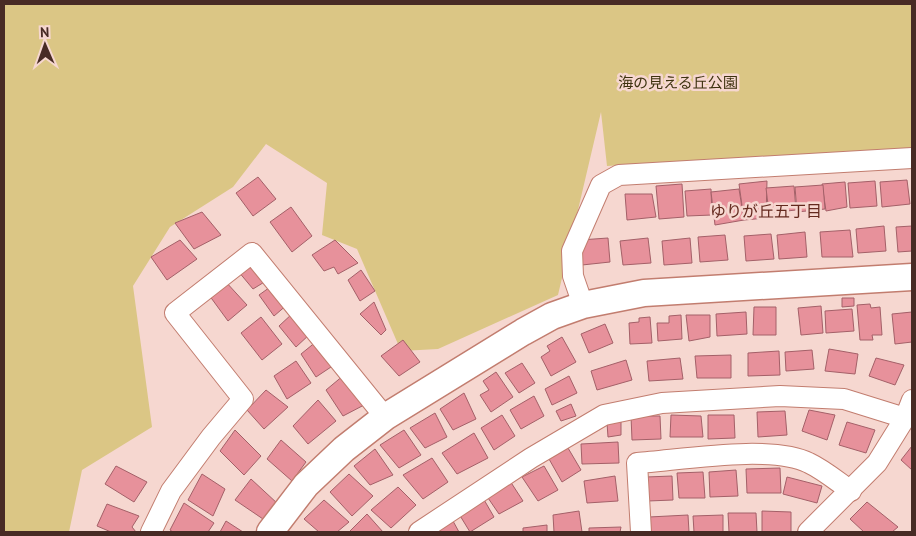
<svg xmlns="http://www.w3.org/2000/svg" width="916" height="536" font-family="'PT Sans','Noto Sans JP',sans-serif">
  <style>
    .green { fill: #dbc685 }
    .building { fill: #e7919b; stroke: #a46068 }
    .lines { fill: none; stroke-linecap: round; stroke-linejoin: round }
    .minor-casing { stroke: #c27d6f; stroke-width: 22 }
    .tertiary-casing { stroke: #c27d6f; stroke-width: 29 }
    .minor { stroke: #fff; stroke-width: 20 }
    .tertiary { stroke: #fff; stroke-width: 26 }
    .labels { text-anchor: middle; stroke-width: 5; stroke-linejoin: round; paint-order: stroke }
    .park-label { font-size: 15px; fill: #3d320f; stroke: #f6d7d0 }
    .neighbourhood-label { font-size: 16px; fill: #64291e; stroke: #f6d7d0 }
  </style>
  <rect width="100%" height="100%" fill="#f6d7d0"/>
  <path class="green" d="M4,4H912V148L607,166L601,112L558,295L438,349L401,351L357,249L322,235L327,183L266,144L233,187L170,227L133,286L152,427L82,470L69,532H4Z"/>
  <g class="building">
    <path d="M258,177L276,199L253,216L236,193Z"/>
    <path d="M907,180L910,204L882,207L880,182Z"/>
    <path d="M767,181L766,218L744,220L739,184Z"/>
    <path d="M875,181L877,206L850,208L848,183Z"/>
    <path d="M845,182L847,207L826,211L822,184Z"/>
    <path d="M682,184L684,217L659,219L656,186Z"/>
    <path d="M823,185L825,209L797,212L795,187Z"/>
    <path d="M794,186L796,210L769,213L766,188Z"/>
    <path d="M711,189L712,215L687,216L685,191Z"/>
    <path d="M739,189L744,220L715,225L711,192Z"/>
    <path d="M625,194H652L656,217L627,220Z"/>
    <path d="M291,207L312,236L292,252L270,222Z"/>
    <path d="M202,212L221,235L194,249L175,223Z"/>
    <path d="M884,226L886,251L858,253L856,229Z"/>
    <path d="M912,226V251L898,252L896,227Z"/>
    <path d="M850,230L853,257H822L820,232Z"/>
    <path d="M805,232L807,257L779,259L777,235Z"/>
    <path d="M771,234L774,259L746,261L744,236Z"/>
    <path d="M725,235L728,260L700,262L698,237Z"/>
    <path d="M608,238L610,262L582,265L580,240Z"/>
    <path d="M648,238L651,263L623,265L620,241Z"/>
    <path d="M690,238L692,263L664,265L662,241Z"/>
    <path d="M180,240L197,259L167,280L151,257Z"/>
    <path d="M335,240L358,263L338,274L334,267L324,271L312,255Z"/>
    <path d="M251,260L266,281L253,289L238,271Z"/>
    <path d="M361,270L375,291L360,301L348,280Z"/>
    <path d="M225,281L247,305L228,321L209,295Z"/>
    <path d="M273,285L288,304L274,316L259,295Z"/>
    <path d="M842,298H854V306L842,307Z"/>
    <path d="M374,302L386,330L381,335L360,314Z"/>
    <path d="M870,304L871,308L880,307L882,335H872L873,340H860L857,305Z"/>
    <path d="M821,306L823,333L801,335L798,308Z"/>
    <path d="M754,307H776V335H753Z"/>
    <path d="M852,309L854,331L826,333L825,311Z"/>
    <path d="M746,312L747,334L717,336L716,314Z"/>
    <path d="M912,312V342L895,344L892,314Z"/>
    <path d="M293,313L310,334L296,347L279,326Z"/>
    <path d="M681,315L682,339L658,341L657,323H669V316Z"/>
    <path d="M686,315H710V337L689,341Z"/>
    <path d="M261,317L282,344L262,360L241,333Z"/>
    <path d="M650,317L652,343L630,344L629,323L639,322V318Z"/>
    <path d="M605,324L613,343L589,353L581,334Z"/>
    <path d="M562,337L576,362L551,376L541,357L550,351L547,346Z"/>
    <path d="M403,340L420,362L399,376L381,356Z"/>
    <path d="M317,341L334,365L316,377L301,354Z"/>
    <path d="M829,349L858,354L855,374L825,371Z"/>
    <path d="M812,350L814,369L786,371L785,352Z"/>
    <path d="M779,351L780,375L748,376V353Z"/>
    <path d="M731,355V378H697L695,356Z"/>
    <path d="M680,358L683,379L649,381L647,361Z"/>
    <path d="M876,358L904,365L895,385L869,376Z"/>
    <path d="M626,360L632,380L597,390L591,371Z"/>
    <path d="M296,361L311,383L287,399L274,376Z"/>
    <path d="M522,363L535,383L519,393L505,373Z"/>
    <path d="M496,372L513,397L491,412L480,395L489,390L483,381Z"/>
    <path d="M344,375L366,404L343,416L326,390Z"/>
    <path d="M569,376L577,393L552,405L545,389Z"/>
    <path d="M266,390L288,407L264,429L247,410Z"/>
    <path d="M464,393L476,419L453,430L440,409Z"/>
    <path d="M534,396L544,416L521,429L510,410Z"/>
    <path d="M318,400L336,421L308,444L293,426Z"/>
    <path d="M571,404L576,416L561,421L556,411Z"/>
    <path d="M809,410L835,415L827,440L802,431Z"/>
    <path d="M785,411L787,435L758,437L757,412Z"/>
    <path d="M435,413L447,437L425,448L410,428Z"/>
    <path d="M502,415L515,436L494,450L481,428Z"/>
    <path d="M671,415L701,416L703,437H670Z"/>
    <path d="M708,415H734L735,438L708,439Z"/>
    <path d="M631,416H660L661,439L632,440Z"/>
    <path d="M621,421V435L608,437L607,423Z"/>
    <path d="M847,422L875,430L866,453L839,445Z"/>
    <path d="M235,430L261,456L244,475L220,451Z"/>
    <path d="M404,430L421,455L399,468L380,445Z"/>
    <path d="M474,433L488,458L457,474L442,453Z"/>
    <path d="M281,440L306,462L292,481L267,459Z"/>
    <path d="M618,442L619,463L582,464L581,444Z"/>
    <path d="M912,446V470L901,460Z"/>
    <path d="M568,448L581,470L562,482L549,459Z"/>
    <path d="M375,449L393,475L370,485L354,466Z"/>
    <path d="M432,458L448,482L423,499L403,475Z"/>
    <path d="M116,466L147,482L134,502L105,484Z"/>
    <path d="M544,466L558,490L538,501L522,477Z"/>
    <path d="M780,468L781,493H747L746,469Z"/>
    <path d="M736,470L738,496L710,497L709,472Z"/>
    <path d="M703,472L705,498H679L677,473Z"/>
    <path d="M202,474L225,489L213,516L188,500Z"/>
    <path d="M349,474L373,496L352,516L330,492Z"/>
    <path d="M615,476L618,501L587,503L584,481Z"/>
    <path d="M672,476L673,500L648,501L646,477Z"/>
    <path d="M787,477L822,486L817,503L783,494Z"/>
    <path d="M251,479L278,504L263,519L235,500Z"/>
    <path d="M510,481L523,501L499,514L486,495Z"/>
    <path d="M398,487L416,505L391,528L371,510Z"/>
    <path d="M483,498L494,517L470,532L459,514Z"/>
    <path d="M324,500L349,522L337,532H319L304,519Z"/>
    <path d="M867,502L898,527L892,532H864L850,519Z"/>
    <path d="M184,503L214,523L208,532H173L170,530Z"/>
    <path d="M107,504L139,516L132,527L136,532H111L97,526Z"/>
    <path d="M579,511L582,532H554L553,515Z"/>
    <path d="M762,511L791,512V532H762Z"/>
    <path d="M728,513H756L757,532H729Z"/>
    <path d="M367,514L383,532H349Z"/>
    <path d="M688,515L689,532H650L649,517Z"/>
    <path d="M723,515V532H694L693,516Z"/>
    <path d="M226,521L243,532H220Z"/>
    <path d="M453,521L459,532H435Z"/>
    <path d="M547,525V532H523V528Z"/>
    <path d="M621,527L620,532H589V528Z"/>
  </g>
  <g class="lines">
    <g class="minor-casing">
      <g id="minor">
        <path d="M583,305L573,276L572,251L601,185L619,175L912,158"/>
        <path d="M151,532L171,491L211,437L243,399L175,313L252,253L385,417"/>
        <path d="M419,532L531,458L604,415L662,403L780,396L844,399L905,418"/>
        <path d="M641,532L637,463C681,460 771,444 809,463C824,470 838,482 851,491"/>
        <path d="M808,532L877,463L905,418L912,400"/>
      </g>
    </g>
    <g class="tertiary-casing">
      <path id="tertiary" d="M270,532L306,485L344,449L385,417L523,332L552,316L583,305L644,293L912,277"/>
    </g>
    <use href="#minor" class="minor"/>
    <use href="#tertiary" class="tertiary"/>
  </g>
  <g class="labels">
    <g class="park-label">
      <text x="678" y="88">海の見える丘公園</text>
    </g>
    <g class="neighbourhood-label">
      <text x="766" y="217">ゆりが丘五丁目</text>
    </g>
  </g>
  <rect width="916" height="536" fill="none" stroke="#482b25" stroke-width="10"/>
  <g transform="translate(45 45) rotate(358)" stroke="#f6d7d0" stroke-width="4" paint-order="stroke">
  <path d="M0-4L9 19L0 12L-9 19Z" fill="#482b25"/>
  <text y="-8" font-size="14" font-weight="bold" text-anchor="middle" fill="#482b25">N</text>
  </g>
</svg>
